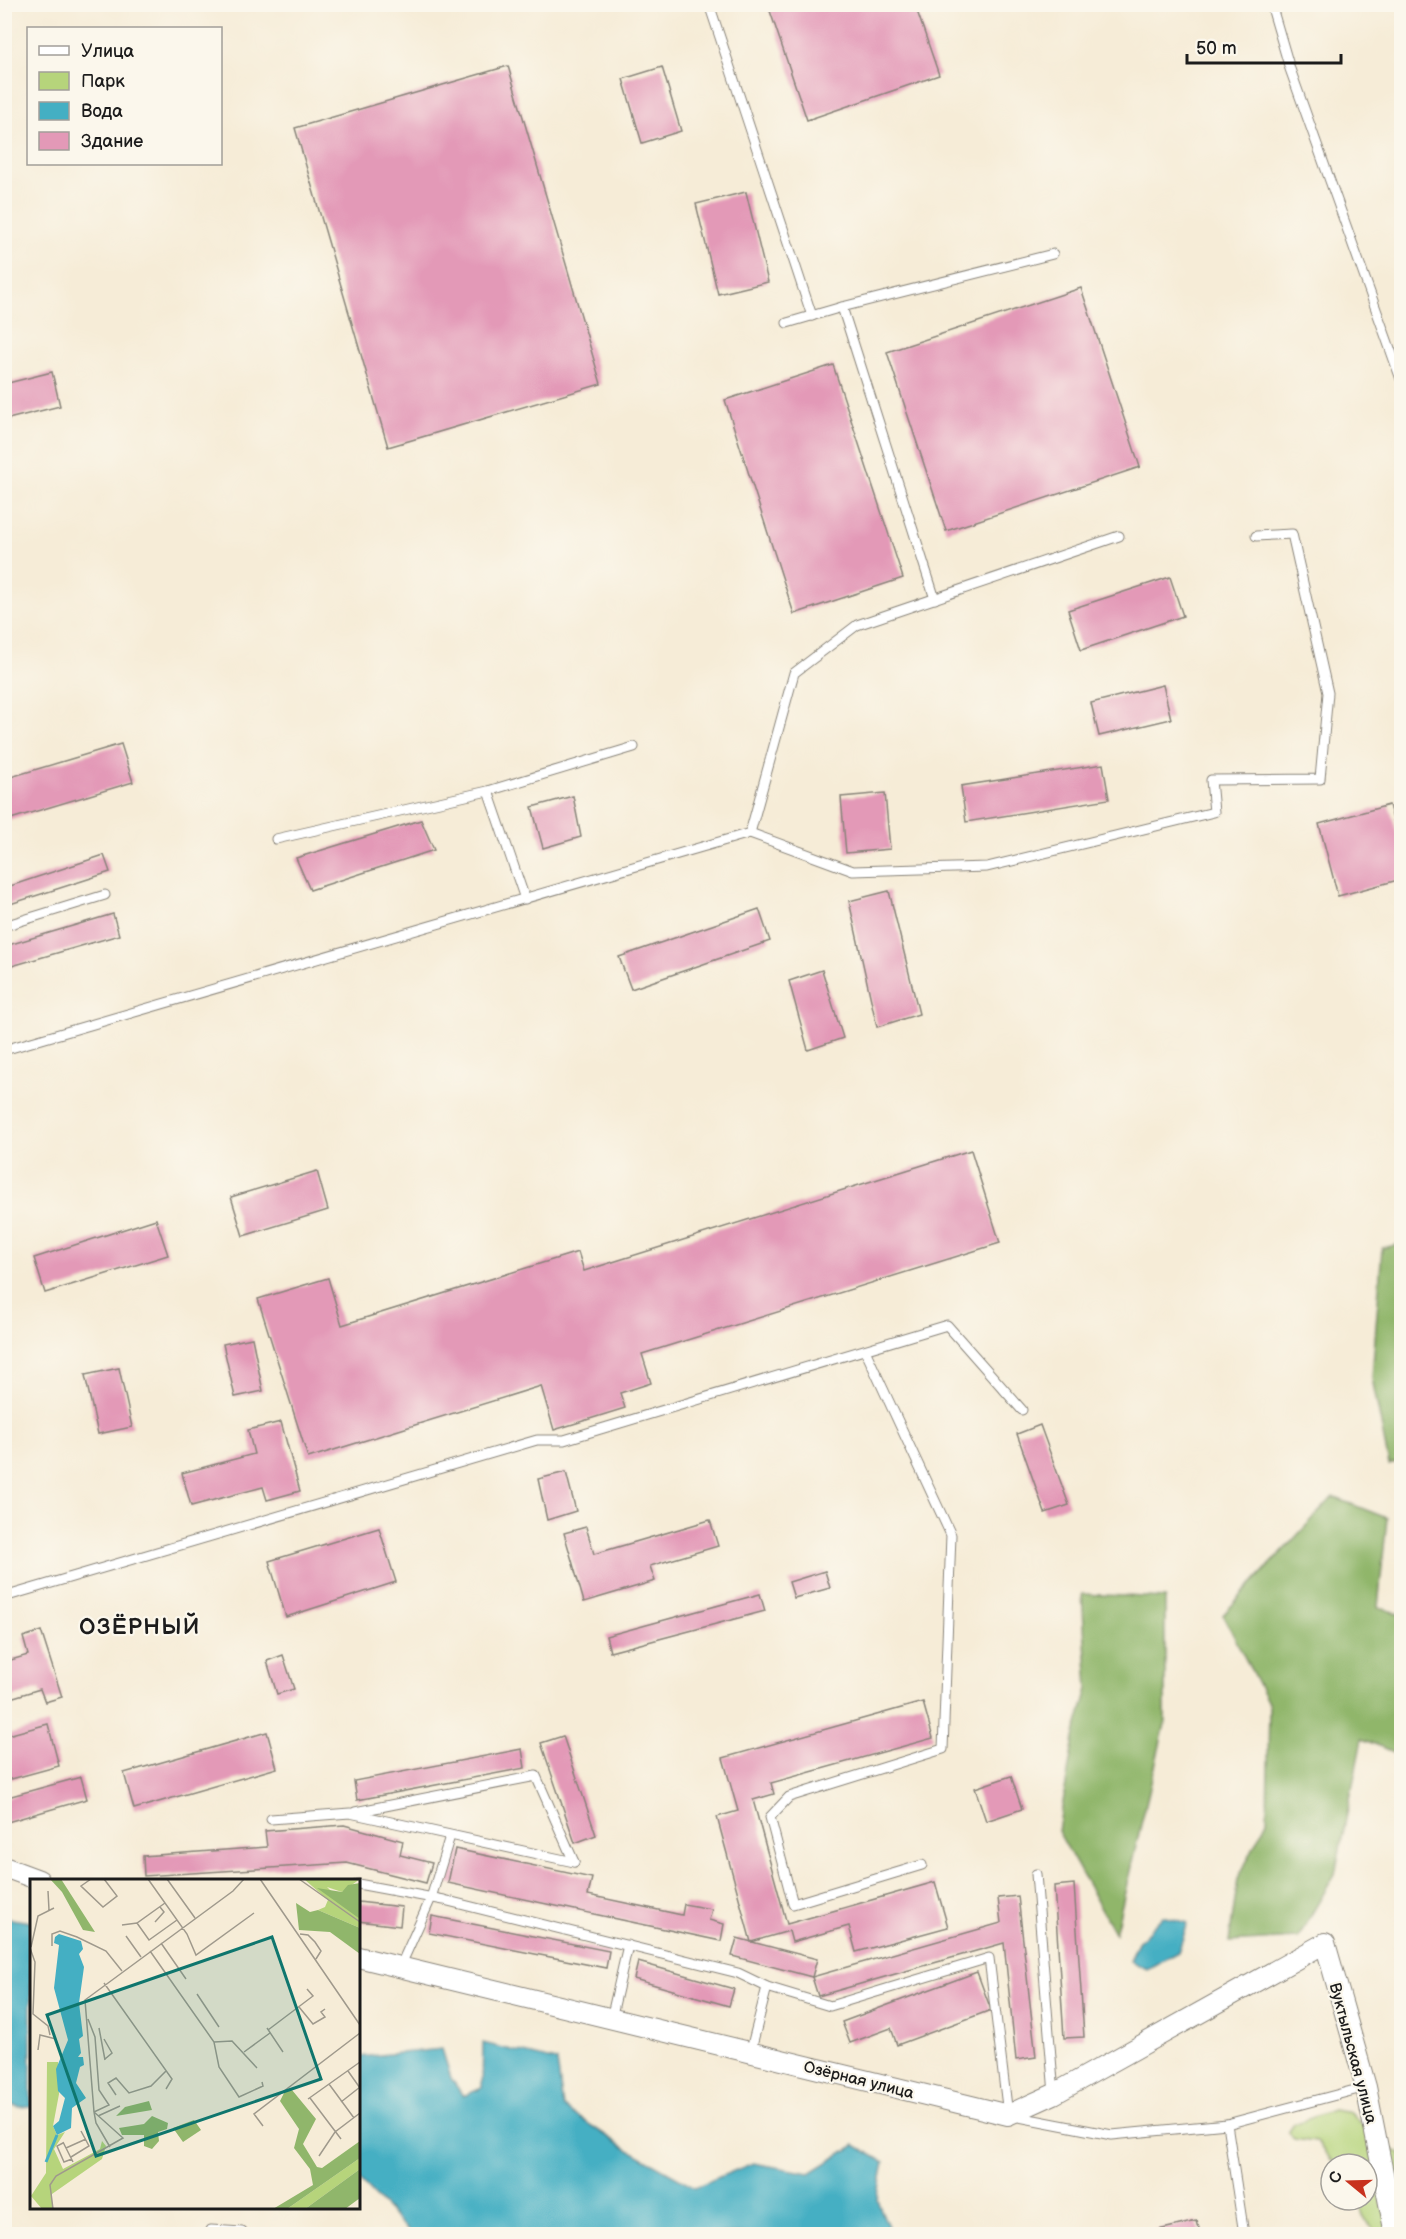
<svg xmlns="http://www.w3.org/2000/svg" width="1406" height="2239" font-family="'Balsamiq Sans',sans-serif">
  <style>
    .green { fill: #b6d47b; stroke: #69784c; stroke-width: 1.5 }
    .forest { fill: #90b66b; stroke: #566944; stroke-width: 1.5 }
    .water { fill: #44afc3; stroke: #306670; stroke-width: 1.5 }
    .building { fill: #e399b7 }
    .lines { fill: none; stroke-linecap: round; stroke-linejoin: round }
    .service-casing { stroke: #89847a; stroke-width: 11 }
    .minor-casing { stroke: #89847a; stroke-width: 22 }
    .service { stroke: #fff; stroke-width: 9 }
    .minor { stroke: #fff; stroke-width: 20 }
    .labels { text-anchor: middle; stroke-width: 4.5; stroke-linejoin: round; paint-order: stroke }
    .street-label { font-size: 16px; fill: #1c1c1c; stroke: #fbf7ec }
    .district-label { font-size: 22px; font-weight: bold; letter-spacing: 1.5px; fill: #1c1c1c; stroke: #fbf7ec }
    .inset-river { fill: none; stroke: #44afc3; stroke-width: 3 }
    .inset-road { fill: none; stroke: #9f998c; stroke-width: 1.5 }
    .view { fill: #0f766e; fill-opacity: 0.15; stroke: #0f766e; stroke-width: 3 }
    .inset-edge { fill: none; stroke: #1c1c1c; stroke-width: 3 }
  </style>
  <rect width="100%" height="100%" fill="#fbf7ec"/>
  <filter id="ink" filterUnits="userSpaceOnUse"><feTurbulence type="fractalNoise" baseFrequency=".0167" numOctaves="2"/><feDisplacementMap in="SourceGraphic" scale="12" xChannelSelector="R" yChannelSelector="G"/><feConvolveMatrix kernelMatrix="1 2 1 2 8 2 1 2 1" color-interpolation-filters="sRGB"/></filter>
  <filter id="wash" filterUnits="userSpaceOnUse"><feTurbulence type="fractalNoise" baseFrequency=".008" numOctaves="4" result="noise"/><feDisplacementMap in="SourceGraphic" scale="24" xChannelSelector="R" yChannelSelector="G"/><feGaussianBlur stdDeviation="1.35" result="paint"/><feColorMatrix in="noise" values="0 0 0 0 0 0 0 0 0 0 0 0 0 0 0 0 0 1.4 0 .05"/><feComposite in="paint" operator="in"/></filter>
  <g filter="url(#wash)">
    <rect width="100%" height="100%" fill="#f6ecd7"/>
    <path class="green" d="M1333,2110L1351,2113C1366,2128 1380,2146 1401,2153V2234H1377L1364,2220L1359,2200H1367V2164H1335L1316,2142L1294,2139L1288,2133L1294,2124Z"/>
    <g class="forest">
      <path d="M1401,1244V1461L1389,1465L1372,1378L1382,1248Z"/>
      <path d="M1333,1497L1387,1518L1378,1607L1401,1614V1755L1362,1739L1335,1874L1298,1938L1229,1942L1238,1879L1267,1820L1269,1705L1223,1615Z"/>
      <path d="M1082,1594L1165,1598V1724L1115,1934L1058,1831L1074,1738L1088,1689Z"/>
    </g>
    <g class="water">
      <path d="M1163,1916L1188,1923L1178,1952L1147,1969L1130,1961L1138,1942Z"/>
      <path d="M5,1918L31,1922V2106L19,2107L5,2104Z"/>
      <path d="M483,2043L557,2061L563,2107L622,2146L695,2187L753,2163L810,2173L855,2145L884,2162L877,2200L891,2234H411L359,2180V2057L442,2049L451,2078L463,2096L482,2088Z"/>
    </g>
    <g id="blocks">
      <g class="building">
        <path d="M768,5H915L939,75L807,120Z"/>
        <path d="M508,66L601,384L388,447L295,128Z"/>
        <path d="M662,67L681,131L642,143L623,79Z"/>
        <path d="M746,192L768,282L718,294L696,204Z"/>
        <path d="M1081,288L1140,467L946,531L887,352Z"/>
        <path d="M833,365L903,578L794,614L725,400Z"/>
        <path d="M52,372L60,406L4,420V384Z"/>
        <path d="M1170,577L1183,616L1081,650L1068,610Z"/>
        <path d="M1163,685L1171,719L1099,736L1091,703Z"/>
        <path d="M121,744L133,782L4,821V779Z"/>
        <path d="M1103,764L1109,799L966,822L961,786Z"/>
        <path d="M885,793L890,849L846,853L841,797Z"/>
        <path d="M573,796L581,837L543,848L532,807Z"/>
        <path d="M1389,805L1402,851V879L1338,896L1319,824Z"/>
        <path d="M421,820L434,850L310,890L296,858Z"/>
        <path d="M104,855L110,872L4,906V888Z"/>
        <path d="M889,891L919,1014L877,1027L849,901Z"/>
        <path d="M759,909L770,941L631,989L619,957Z"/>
        <path d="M113,914L119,935L5,968V946Z"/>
        <path d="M822,970L843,1038L808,1050L789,981Z"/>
        <path d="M971,1150L1000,1243L642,1354L651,1383L620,1393L625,1408L554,1430L541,1386L308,1458L258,1299L328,1278L342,1325L578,1252L584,1271Z"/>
        <path d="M317,1171L328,1210L243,1236L231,1197Z"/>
        <path d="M156,1219L168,1255L45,1293L34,1258Z"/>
        <path d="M252,1338L263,1391L235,1397L223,1344Z"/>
        <path d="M119,1368L132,1427L98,1434L85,1375Z"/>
        <path d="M281,1422L300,1491L267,1500L263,1487L191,1506L182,1473L254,1454L248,1430Z"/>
        <path d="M1040,1425L1069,1505L1045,1513L1017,1434Z"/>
        <path d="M566,1472L576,1511L547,1520L538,1479Z"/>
        <path d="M710,1520L718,1546L650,1566L655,1581L584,1602L564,1533L586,1527L594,1554Z"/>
        <path d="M379,1528L396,1582L286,1617L269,1561Z"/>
        <path d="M825,1571L830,1588L794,1598L789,1582Z"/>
        <path d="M760,1594L765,1611L610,1652L606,1636Z"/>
        <path d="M41,1631L62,1697L45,1702L40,1689L4,1700V1662L28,1655L23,1637Z"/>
        <path d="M283,1655L294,1689L277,1694L267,1661Z"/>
        <path d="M923,1702L933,1738L771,1783L774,1794L753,1800L787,1924L935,1882L948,1927L856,1952L849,1926L792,1942L789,1931L751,1942L717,1817L738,1811L723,1758Z"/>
        <path d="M48,1724L59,1766L4,1781V1736Z"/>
        <path d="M267,1732L277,1768L134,1809L124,1773Z"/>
        <path d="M563,1736L596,1835L575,1843L541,1743Z"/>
        <path d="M522,1749L525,1768L357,1800L354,1781Z"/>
        <path d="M1011,1776L1022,1809L986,1821L975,1788Z"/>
        <path d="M81,1777L87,1799L4,1823V1798Z"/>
        <path d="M344,1825L403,1841L400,1855L432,1863L426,1883L347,1863L144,1876L143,1856L267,1847L265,1831Z"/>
        <path d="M455,1849L592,1878L588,1895L682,1915L684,1904L712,1909L709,1920L724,1924L721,1941L448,1883Z"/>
        <path d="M1074,1884L1084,2037L1064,2038L1054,1886Z"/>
        <path d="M1018,1896L1036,2057L1016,2060L1004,1943L818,1996L812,1977L1001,1923L998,1898Z"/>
        <path d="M358,1902L402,1907L400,1926L358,1921Z"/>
        <path d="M432,1916L609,1951L606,1968L429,1933Z"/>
        <path d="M737,1938L817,1959L812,1977L732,1956Z"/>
        <path d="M638,1962L734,1989L729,2006L634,1979Z"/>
        <path d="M977,1972L991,2010L897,2045L891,2028L850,2043L842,2022Z"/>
        <path d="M1197,2221L1200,2232L1189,2234H1141Z"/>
      </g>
    </g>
  </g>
  <g filter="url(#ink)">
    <use href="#blocks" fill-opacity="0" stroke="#89847a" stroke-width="1.5"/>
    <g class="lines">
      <g class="service-casing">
        <g id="service">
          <path d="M709,4L812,316"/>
          <path d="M1271,4L1290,69L1402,382"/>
          <path d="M842,307L935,599"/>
          <path d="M787,323L842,307L1053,254"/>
          <path d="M488,791L525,899"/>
          <path d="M750,833L794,673L857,625L1119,536"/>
          <path d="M276,839L488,791L634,747"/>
          <path d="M4,926L105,895"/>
          <path d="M4,1050L750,833L853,871L987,867L1214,812L1211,780L1320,779L1328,693L1292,534L1256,536"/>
          <path d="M865,1350L951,1535L943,1749L789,1797L770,1817L793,1904L922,1865"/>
          <path d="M4,1597L537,1440H564L947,1325L1022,1410"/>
          <path d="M355,1812L536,1776L574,1862"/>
          <path d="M271,1819L350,1813L574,1862"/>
          <path d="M1036,1874L1054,2094"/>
          <path d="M358,1884L444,1900L738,1973L767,1987L830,2006L989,1958L1008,2115L1112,2135L1227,2124L1366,2087"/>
          <path d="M400,1967L431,1898L450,1836"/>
          <path d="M611,2019L628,1945"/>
          <path d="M750,2053L767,1987"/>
          <path d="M1227,2124L1244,2234"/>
          <path d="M209,2234L211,2230L242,2232"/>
        </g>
      </g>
      <g class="minor-casing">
        <g id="minor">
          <path d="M4,1867L39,1880"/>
          <path d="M358,1957L1008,2115L1054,2094L1325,1943L1366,2087L1395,2234"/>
        </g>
      </g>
      <use href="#service" class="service"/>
      <use href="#minor" class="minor"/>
    </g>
  </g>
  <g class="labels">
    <g class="street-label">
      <text transform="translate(1354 2053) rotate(75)" y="6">Вуктыльская улица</text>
      <text transform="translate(859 2079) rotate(14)" y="6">Озёрная улица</text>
    </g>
    <g class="district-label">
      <text x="140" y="1634">ОЗЁРНЫЙ</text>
    </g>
  </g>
  <g transform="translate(30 1879)">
    <rect width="330" height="330" fill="#f6ecd7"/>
    <path d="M274,0H330L312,13L297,8L330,40V49L288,31L295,28L298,21ZM17,183H28L29,215L23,247L27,256L35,253L24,270L33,290L70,270L72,262L76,267L72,280L22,315V330H12L1,317L16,294ZM330,279V290L275,330H257Z" fill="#b6d47b"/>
    <path d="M20,0H31L65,53L53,51L32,13ZM330,4V40L287,9L312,13L318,6ZM266,24L280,33L288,31L330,49V75L300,53L269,51ZM262,211L286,240L273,265L287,288L292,289L330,262V279L257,330H243L283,306L280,290L264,269L269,250L250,222L255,212ZM119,222L122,231L86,237L95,228ZM122,237L138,244L137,250L128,253L129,262L122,270L114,267V256H92L89,249L114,245ZM164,241L171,251L153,263L143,249ZM330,290V319L315,330H275Z" fill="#90b66b"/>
    <path d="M29,55L51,62L53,70L49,75L54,88L49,124L53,157L49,160L51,174L48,178H53L54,186L50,188L46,204L56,219L42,229L41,249L27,256L23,247L29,242L35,219L28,212L26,190L38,161L24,109L29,66L24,64L25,58Z" fill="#44afc3"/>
    <path class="inset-river" d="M16,283L27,256"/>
    <path class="inset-road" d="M61,0L51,7L73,28L87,17L74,0M118,0L157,55L166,76L224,34M137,0L165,39M230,0L330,146M269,0L330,43M18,12L19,31M125,43L134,33L130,28M107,44L119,61L147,41M92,46L107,44L135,24M270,55L278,56L285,63L291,72L286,80M96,57L111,78M131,64L156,100M22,67V55L30,52L47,58L76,72L92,92M1,68L8,37L24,29M0,69L5,83L3,135L18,147L20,156M120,72L184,163L189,188L209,218L233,207L232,203M74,104L142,200L136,210M167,115L189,148M269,128L283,145L295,138L291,133L295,130M58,140L65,158L69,211L79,226L64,233L66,244L80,268M69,149L75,181M237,149L253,173M238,151L283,117L277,110M74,160L82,174L75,180M184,163L202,162L227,189M8,171L10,156L26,160M214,173L240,154M318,192L330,209M299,205L324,239M86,216L78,204L86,199L99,214L121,207L136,192M280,219L311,260M278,220L330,183M311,223L330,208M68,237L90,227M233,247L224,235L330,154M33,263L43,283M33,264L27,267L34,283L42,280M36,269L56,260M289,277L305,253L330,234M41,278L59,267L51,252M23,330L20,306L26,297L93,259L64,233L55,121L203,12L214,0"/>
    <path class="view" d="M242,58L291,200L66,277L17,136Z"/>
    <rect width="330" height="330" class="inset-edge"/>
  </g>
  <rect width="1406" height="2239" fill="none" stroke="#fbf7ec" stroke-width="24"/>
  <rect x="27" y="27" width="195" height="138" fill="#fbf7ec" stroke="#a29f99" stroke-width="1.5"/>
  <rect x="39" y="46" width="30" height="9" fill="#ffffff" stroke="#a29f99" stroke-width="1.5"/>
  <text x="81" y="57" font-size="18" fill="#1c1c1c">Улица</text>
  <rect x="39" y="72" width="30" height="18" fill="#b6d47b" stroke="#a29f99" stroke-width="1.5"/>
  <text x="81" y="87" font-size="18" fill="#1c1c1c">Парк</text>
  <rect x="39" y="102" width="30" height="18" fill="#44afc3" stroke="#a29f99" stroke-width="1.5"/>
  <text x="81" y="117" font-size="18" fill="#1c1c1c">Вода</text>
  <rect x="39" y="132" width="30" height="18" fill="#e399b7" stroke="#a29f99" stroke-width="1.5"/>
  <text x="81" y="147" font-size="18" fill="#1c1c1c">Здание</text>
  <g transform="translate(1349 2182) rotate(289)"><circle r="28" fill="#fbf7ec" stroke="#a29f99" stroke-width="1.5"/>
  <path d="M0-4.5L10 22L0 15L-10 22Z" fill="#c8321e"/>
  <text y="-9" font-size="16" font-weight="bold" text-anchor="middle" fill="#1c1c1c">С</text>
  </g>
  <path d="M1187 54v9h154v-9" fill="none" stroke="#1c1c1c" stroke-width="3"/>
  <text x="1196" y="54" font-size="18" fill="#1c1c1c" stroke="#fbf7ec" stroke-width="4.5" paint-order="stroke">50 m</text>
</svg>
